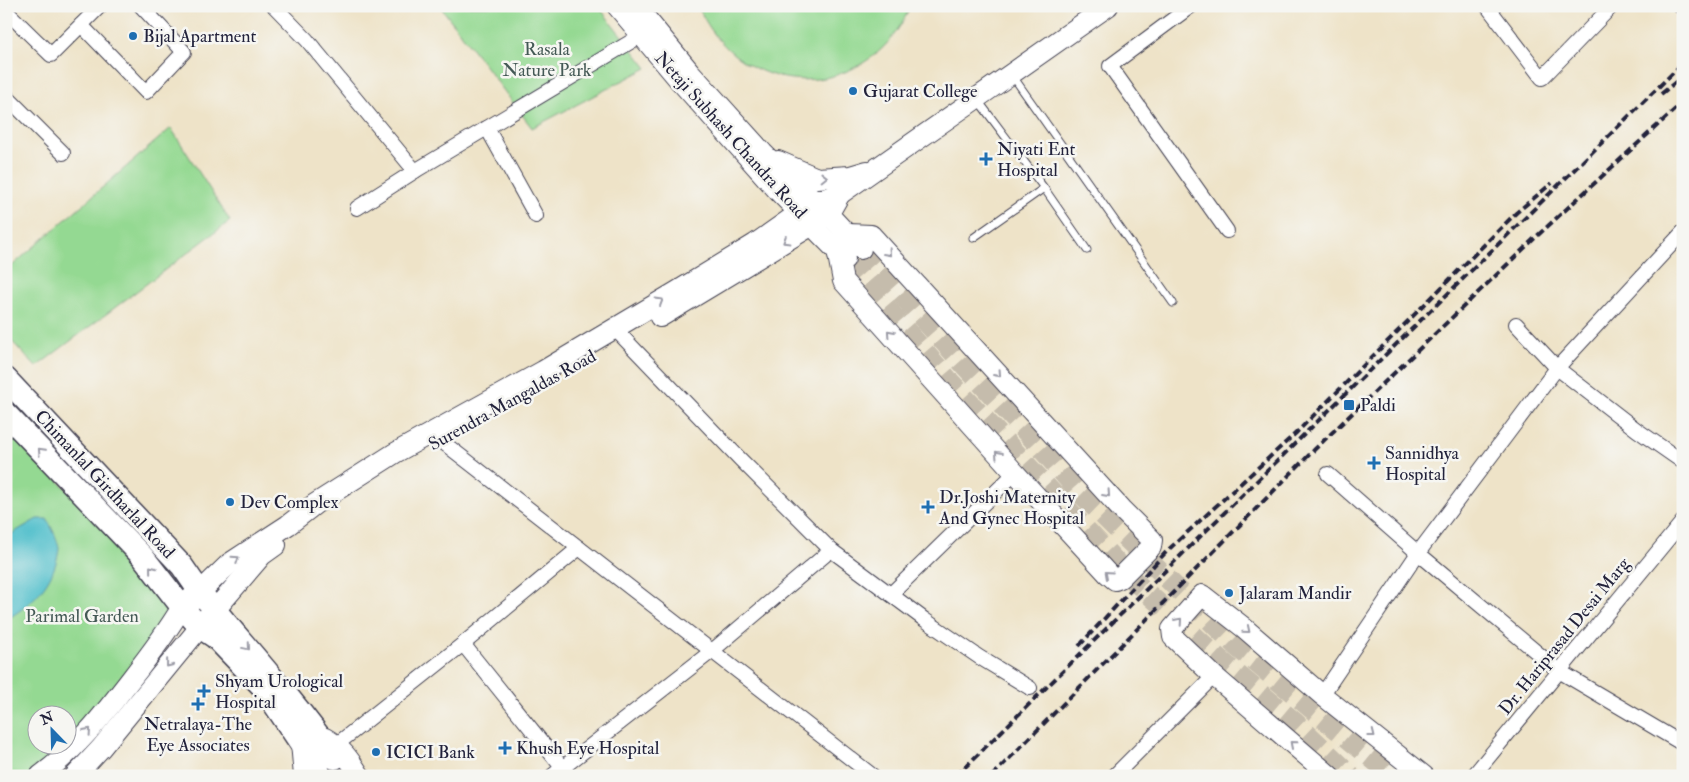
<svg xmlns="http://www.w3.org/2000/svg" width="1689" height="782" font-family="'IM FELL Double Pica',serif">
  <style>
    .green { fill: #94d992; stroke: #5b7e66; fill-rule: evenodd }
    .water { fill: #53c0cc; stroke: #3a7184 }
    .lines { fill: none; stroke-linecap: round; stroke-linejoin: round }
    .secondary-tunnel { stroke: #c5bcac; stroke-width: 20; stroke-dasharray: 20 10; stroke-linecap: butt }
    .primary-tunnel { stroke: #c5bcac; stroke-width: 22; stroke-dasharray: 22 11; stroke-linecap: butt }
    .lane-casing { stroke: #413f50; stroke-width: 9 }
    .street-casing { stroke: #413f50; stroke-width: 16 }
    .secondary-casing { stroke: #413f50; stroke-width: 22 }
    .primary-casing { stroke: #413f50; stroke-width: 25 }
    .lane { stroke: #fff; stroke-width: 7 }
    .street { stroke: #fff; stroke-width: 14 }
    .secondary { stroke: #fff; stroke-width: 20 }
    .primary { stroke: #fff; stroke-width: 22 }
    .rail { stroke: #22223b; stroke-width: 4; stroke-dasharray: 8 4; stroke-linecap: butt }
    .oneway { stroke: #9c9ca7 }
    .poi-dot { fill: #1f6fb2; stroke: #f6f6f2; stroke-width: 2 }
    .labels { text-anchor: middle; stroke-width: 5; stroke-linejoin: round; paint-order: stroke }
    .poi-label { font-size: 18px; fill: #22223b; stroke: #f6f6f2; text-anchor: start }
    .park-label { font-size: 18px; fill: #445955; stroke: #f6f6f2 }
    .street-label { font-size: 18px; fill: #22223b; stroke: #f6f6f2 }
  </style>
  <rect width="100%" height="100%" fill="#f6f6f2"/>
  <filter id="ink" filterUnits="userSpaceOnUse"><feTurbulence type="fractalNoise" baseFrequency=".02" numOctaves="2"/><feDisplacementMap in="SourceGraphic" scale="10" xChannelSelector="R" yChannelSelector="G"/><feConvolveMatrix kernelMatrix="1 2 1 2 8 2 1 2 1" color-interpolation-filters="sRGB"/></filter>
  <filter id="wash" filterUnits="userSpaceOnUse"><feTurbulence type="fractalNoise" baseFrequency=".0096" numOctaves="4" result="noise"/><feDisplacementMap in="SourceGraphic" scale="20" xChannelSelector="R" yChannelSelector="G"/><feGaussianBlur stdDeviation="1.12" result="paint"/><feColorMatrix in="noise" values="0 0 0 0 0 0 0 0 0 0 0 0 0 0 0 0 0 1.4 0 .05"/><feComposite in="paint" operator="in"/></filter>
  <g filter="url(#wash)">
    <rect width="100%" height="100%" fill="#eee3c8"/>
    <g class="green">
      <path d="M440,6H598L647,68L532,128Z"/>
      <path d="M698,6H911C901,26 890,44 872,57C809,103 728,76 698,6Z"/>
      <path d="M171,128L230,221L36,367L6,335V271Z"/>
      <path d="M6,427L124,548L165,601L166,614L143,663L39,776H6ZM38,714H68V744H38Z"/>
    </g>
    <path class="water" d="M37,519H47C52,528 57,538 59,548C59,551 58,555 57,559C50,587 30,605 6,620V537Z"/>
  </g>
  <g filter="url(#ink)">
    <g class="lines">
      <g class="secondary-tunnel">
        <path d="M861,249L965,366L1038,445L1080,493L1238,648L1393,776"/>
        <path d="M847,261L948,379L1131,578L1223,662L1296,723L1352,776"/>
      </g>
      <path class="primary-tunnel" d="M335,758L346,776"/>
      <g class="lane-casing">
        <g id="lane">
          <path d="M1012,75L1173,303"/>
          <path d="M1044,188L1087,250"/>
          <path d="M973,238L1044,188L977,99"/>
        </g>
      </g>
      <g class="street-casing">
        <g id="street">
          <path d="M274,6L307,40L415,171L642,35"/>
          <path d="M1191,6L1110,66L1227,231"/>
          <path d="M1487,6L1542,78L1612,6"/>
          <path d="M1680,6L1683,8"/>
          <path d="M6,11L51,55L100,6"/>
          <path d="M81,25L146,92L184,52L141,6"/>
          <path d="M6,96L63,153"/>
          <path d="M487,128L536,216"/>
          <path d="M357,208L415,171"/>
          <path d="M1516,324L1557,368L1637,430L1683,462"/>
          <path d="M614,328L741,460L831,550L925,620L979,657L1030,688"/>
          <path d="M440,440L873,776"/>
          <path d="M1328,474L1418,553L1559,671L1683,744"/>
          <path d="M891,594L1015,473"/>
          <path d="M463,644L579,548"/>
          <path d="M1322,695L1418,553L1557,368L1683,232"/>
          <path d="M336,745L463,644L569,776"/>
          <path d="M552,776L712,651L831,550"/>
          <path d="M1114,776L1214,676"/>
          <path d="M1473,776L1683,521"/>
        </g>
      </g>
      <g class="secondary-casing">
        <g id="secondary">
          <path d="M617,6L680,81L779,192L845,259"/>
          <path d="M636,6L690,72L763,153L793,183L816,201L861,249"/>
          <path d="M778,161L817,178L850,176L867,171"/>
          <path d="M837,250L843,281L1015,473L1108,574L1115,580L1120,578L1151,547L1152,540L1121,509L871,235L848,234"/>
          <path d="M660,317L819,221L828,215L840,194"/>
          <path d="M200,592L230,563L288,525L315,504L395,453L543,371L676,292L755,244L816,201L840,194L1108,6"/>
          <path d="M215,610L262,555L276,545"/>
          <path d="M325,738C341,747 350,760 360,776"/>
          <path d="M301,743L304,776"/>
          <path d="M40,776C76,750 104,714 131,679C149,656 167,632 182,607"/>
          <path d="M75,776L101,748L200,627"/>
          <path d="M1330,776L1214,676L1173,637L1172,629L1202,595L1243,627L1322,695L1424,776"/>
        </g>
      </g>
      <g class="primary-casing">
        <g id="primary">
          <path d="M6,379L182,566L200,592"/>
          <path d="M6,414L143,557L182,607"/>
          <path d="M215,610C256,659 298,706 335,758"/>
          <path d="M200,627L215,610L200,592L182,607L200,627L215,637L263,687L318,769"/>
        </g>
      </g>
      <use href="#lane" class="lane"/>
      <use href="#street" class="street"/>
      <use href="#secondary" class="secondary"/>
      <use href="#primary" class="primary"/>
      <g class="rail">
        <path d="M1661,94L1683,76"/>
        <path d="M1079,646L1168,550L1296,433L1516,213L1552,183"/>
        <path d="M956,776L1683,63"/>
        <path d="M992,776L1315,449L1537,236L1683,102"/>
      </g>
    </g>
    <defs><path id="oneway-chevron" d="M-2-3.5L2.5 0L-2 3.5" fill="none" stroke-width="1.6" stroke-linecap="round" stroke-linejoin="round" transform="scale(1.25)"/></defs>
    <g class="oneway">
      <use href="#oneway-chevron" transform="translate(824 177) rotate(-1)"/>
      <use href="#oneway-chevron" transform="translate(786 241) rotate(148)"/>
      <use href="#oneway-chevron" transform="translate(888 253) rotate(48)"/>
      <use href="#oneway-chevron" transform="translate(660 301) rotate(-31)"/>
      <use href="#oneway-chevron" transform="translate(890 333) rotate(-132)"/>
      <use href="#oneway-chevron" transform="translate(998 374) rotate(48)"/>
      <use href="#oneway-chevron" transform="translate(41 451) rotate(-133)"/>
      <use href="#oneway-chevron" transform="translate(998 454) rotate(-132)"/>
      <use href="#oneway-chevron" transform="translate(1107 494) rotate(48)"/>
      <use href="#oneway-chevron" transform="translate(236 559) rotate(-34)"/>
      <use href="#oneway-chevron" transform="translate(152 569) rotate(-129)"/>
      <use href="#oneway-chevron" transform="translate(1108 574) rotate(-138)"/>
      <use href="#oneway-chevron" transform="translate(1179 621) rotate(-49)"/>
      <use href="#oneway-chevron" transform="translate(1247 630) rotate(40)"/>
      <use href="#oneway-chevron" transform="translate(247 647) rotate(50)"/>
      <use href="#oneway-chevron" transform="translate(169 664) rotate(129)"/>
      <use href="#oneway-chevron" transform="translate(88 731) rotate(-48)"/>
      <use href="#oneway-chevron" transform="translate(1372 734) rotate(38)"/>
      <use href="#oneway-chevron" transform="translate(1293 744) rotate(-139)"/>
    </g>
  </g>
  <g class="poi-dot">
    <circle cx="133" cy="36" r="5"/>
    <circle cx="853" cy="91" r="5"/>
    <path d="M983.5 151.5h5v5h5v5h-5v5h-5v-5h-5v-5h5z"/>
    <rect x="1343" y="399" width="12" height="12" rx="2.5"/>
    <path d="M1371.5 455.5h5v5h5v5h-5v5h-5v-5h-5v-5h5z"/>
    <circle cx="230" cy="502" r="5"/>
    <path d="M925.5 499.5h5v5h5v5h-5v5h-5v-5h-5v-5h5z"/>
    <circle cx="1229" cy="593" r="5"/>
    <path d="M201.5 683.5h5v5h5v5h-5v5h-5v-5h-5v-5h5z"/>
    <path d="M195.5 696.5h5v5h5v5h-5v5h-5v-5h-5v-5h5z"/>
    <path d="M502.5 740.5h5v5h5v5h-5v5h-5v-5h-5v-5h5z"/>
    <circle cx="376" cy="752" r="5"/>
  </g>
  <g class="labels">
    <g class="poi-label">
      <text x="143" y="42">Bijal Apartment</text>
      <text x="863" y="97">Gujarat College</text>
      <text x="997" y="155">Niyati Ent<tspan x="997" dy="21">Hospital</tspan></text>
      <text x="1360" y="411">Paldi</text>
      <text x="1385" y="459">Sannidhya<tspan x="1385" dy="21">Hospital</tspan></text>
      <text x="939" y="503">Dr.Joshi Maternity<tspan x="939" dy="21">And Gynec Hospital</tspan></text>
      <text x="240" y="508">Dev Complex</text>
      <text x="1239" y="599">Jalaram Mandir</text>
      <text x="215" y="687">Shyam Urological<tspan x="215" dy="21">Hospital</tspan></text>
      <text x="198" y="730" text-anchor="middle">Netralaya-The<tspan x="198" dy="21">Eye Associates</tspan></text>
      <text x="516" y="754">Khush Eye Hospital</text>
      <text x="386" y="758">ICICI Bank</text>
    </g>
    <g class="park-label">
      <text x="547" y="55">Rasala<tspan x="547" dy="21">Nature Park</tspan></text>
      <text x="82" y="622">Parimal Garden</text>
    </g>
    <g class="street-label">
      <text transform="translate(731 135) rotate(48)" y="6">Netaji Subhash Chandra Road</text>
      <text transform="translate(512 400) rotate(-29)" y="6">Surendra Mangaldas Road</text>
      <text transform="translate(105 484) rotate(47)" y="6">Chimanlal Girdharlal Road</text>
      <text transform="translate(1564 636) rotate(-51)" y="6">Dr. Hariprasad Desai Marg</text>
    </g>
  </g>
  <rect width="1689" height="782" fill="none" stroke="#f6f6f2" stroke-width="25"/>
  <g transform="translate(52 730) rotate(337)"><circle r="24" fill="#f6f6f2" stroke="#a1a1a9"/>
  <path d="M0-4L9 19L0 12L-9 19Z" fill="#1f6fb2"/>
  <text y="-8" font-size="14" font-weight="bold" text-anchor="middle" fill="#22223b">N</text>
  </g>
</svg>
